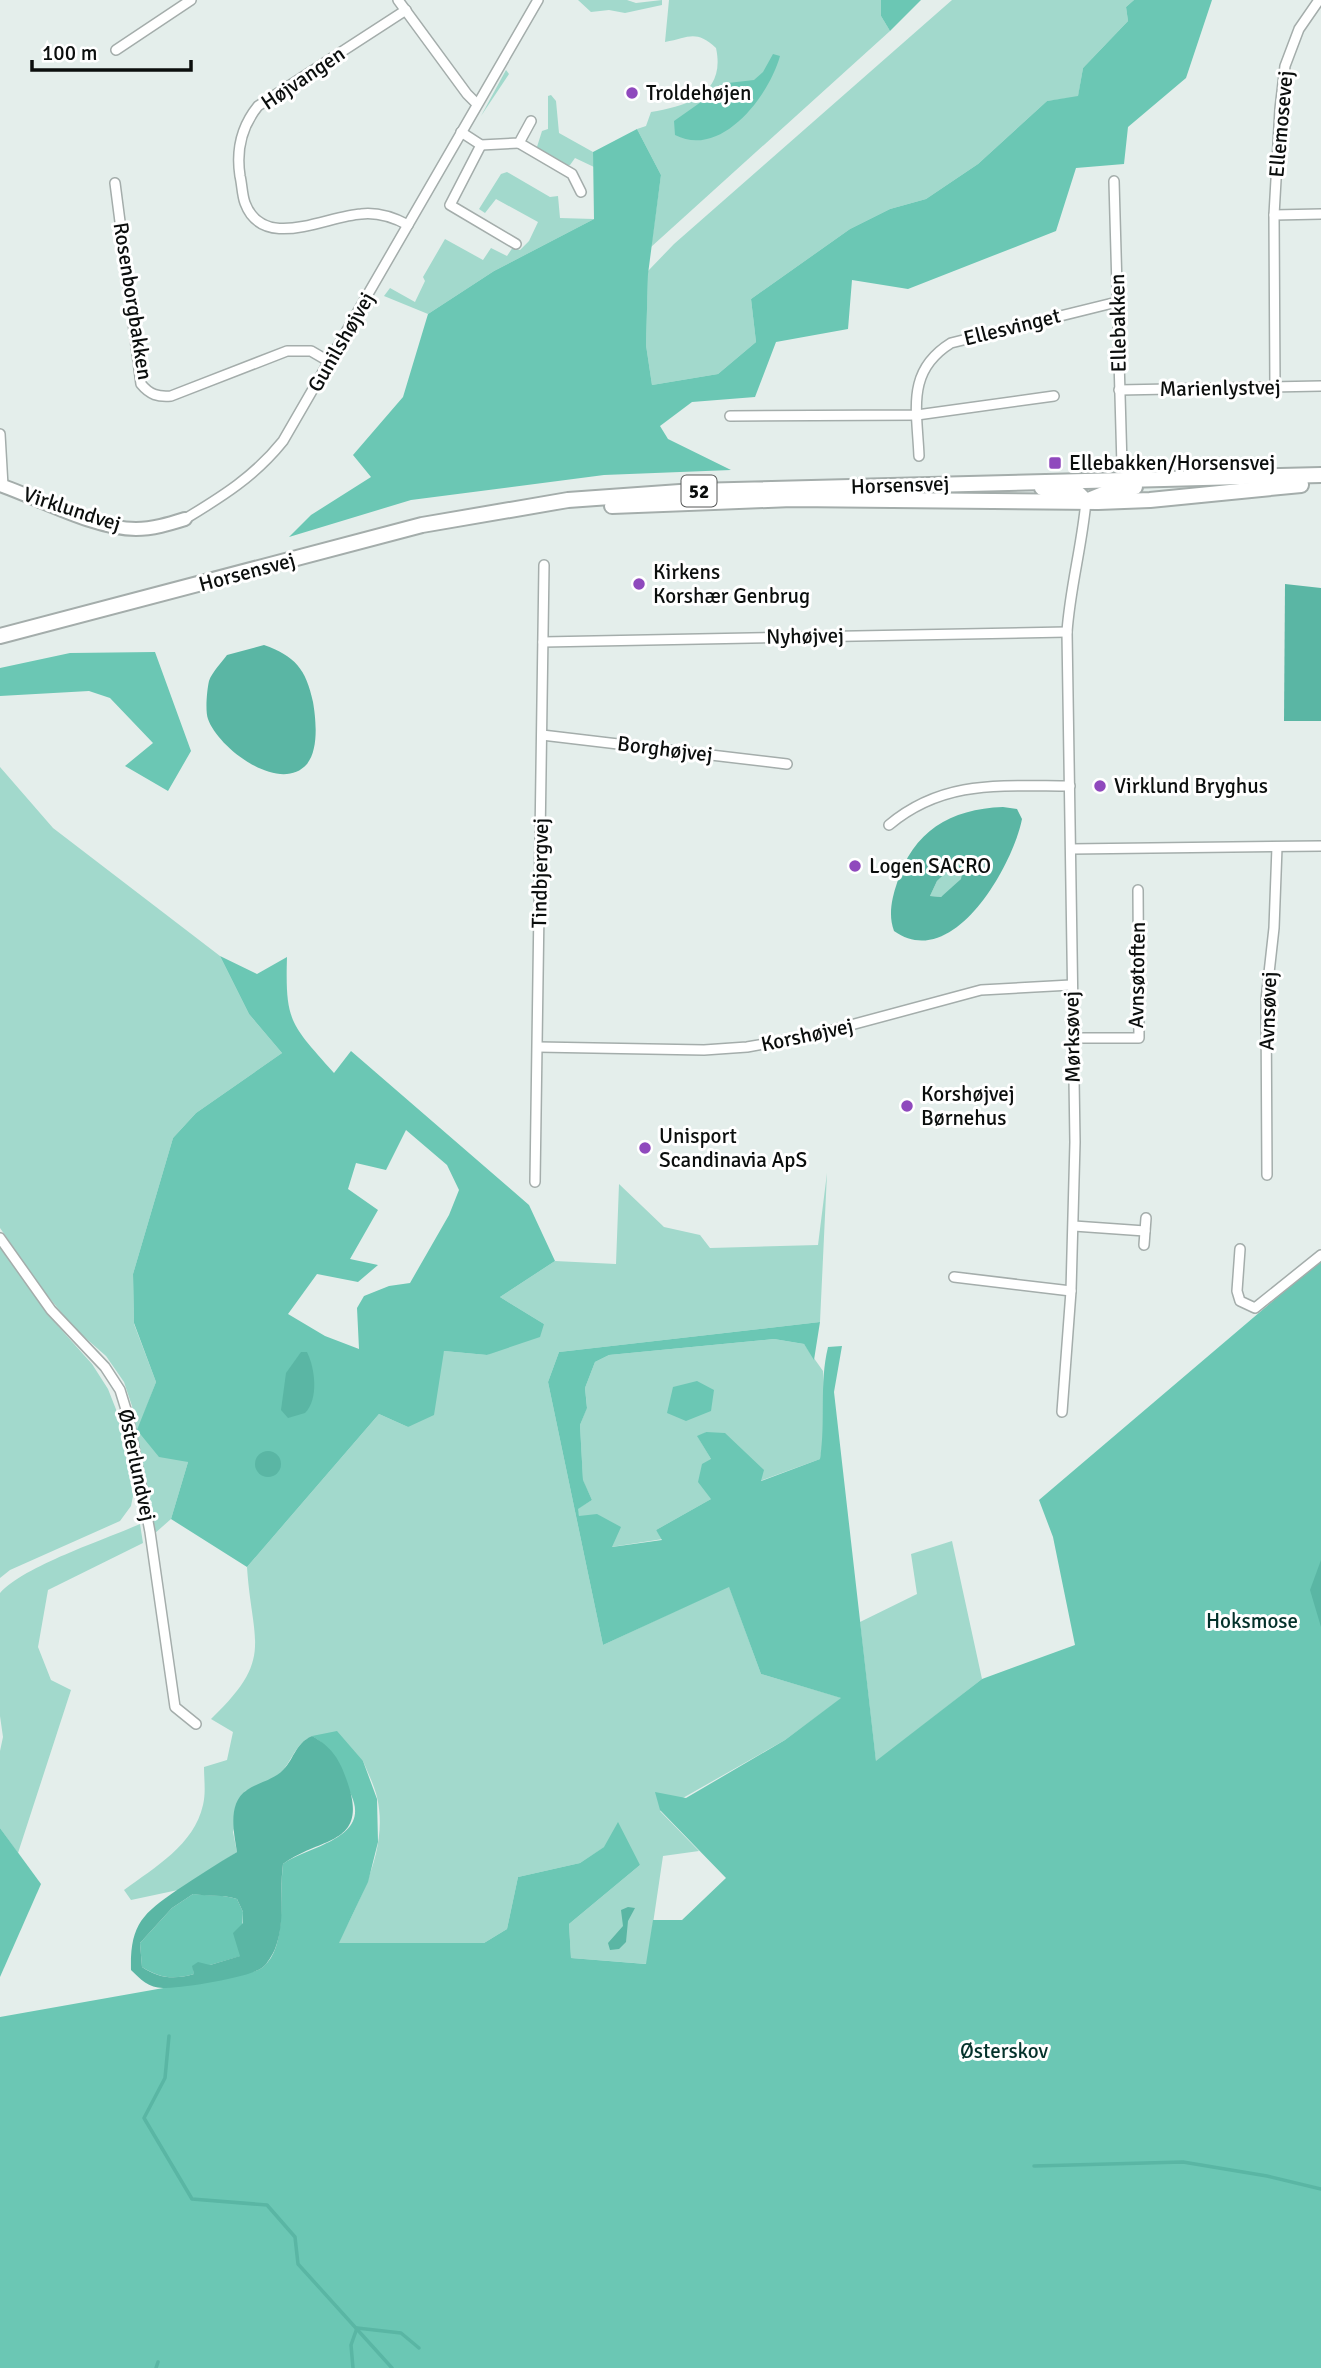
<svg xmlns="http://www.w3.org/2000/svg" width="1321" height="2368" font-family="Signika,sans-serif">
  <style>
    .green { fill: #a2d9cc }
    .forest { fill: #6bc7b4; fill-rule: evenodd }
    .water { fill: #5ab6a4; fill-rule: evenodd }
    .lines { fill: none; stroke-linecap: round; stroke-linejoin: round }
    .stream { stroke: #5ab6a4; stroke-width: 3.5 }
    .street-casing { stroke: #a4adab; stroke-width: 12 }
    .secondary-casing { stroke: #a4adab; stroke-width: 16 }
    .primary-casing { stroke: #a4adab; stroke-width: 18 }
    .street { stroke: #fff; stroke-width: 9 }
    .secondary { stroke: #fff; stroke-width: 12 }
    .primary { stroke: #fff; stroke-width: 14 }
    .poi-dot { fill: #8f49bd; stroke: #fff; stroke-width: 2.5 }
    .labels { text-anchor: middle; stroke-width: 6; stroke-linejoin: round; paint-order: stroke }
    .shield { fill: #fff; stroke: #545656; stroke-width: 2 }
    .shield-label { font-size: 19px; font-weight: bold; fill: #0b0e0d }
    .street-label { font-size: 21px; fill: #0b0e0d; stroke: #fff }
    .poi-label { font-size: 21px; fill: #0b0e0d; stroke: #fff; text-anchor: start }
    .park-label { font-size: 21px; fill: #03312a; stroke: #fff }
  </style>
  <rect width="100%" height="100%" fill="#e4eeeb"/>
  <g class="green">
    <path d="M578,0H627L636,3L662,0V5L625,13L609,10L591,12Z"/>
    <path d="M669,0H881V16L890,31L651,247L661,175L637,129L646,126L651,112C688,106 726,94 716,48C695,29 689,38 665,42Z"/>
    <path d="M952,0H1134L1126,7L1128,21L1083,68L1078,97L1047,101L978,164L926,199L890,209L850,229L751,299L756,342L718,374L652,385L646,345L648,271L674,244Z"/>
    <path d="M506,70L509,74L481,116Z"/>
    <path d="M551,95L556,101L559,133L593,152L594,167L575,158L570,165H563L536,150L542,131L548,129V96Z"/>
    <path d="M507,172L550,197L558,196L560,218L594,219L494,271L428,314L384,296L390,288L415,302L425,281L423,277L445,239L483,260L491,248L507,256L513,247L520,250L529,241L538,222L496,199L485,213L479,209L501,174Z"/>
    <path d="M0,767L53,828L220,956L249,1014L282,1053L196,1113L173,1138L133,1274L134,1324L156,1382L138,1430L188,1462L171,1519L154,1534L132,1406L124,1382L106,1356L73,1327L43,1290L0,1228Z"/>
    <path d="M953,866H958L962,872L961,879L952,890L941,897L930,896L937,881Z"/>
    <path d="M827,1173L820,1322L559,1352L548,1382L603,1645L729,1586L761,1674L842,1698L785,1740L660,1811L699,1851L663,1856L647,1964L571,1958L569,1924L640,1865L606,1846L580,1863L518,1877L507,1929L484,1943L338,1944C360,1899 389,1849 377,1797C374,1785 368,1773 363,1761L312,1736C296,1744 294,1756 284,1769C275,1780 259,1786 245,1791L233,1832L237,1852L178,1890L131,1900L124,1890C155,1867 194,1845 203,1805C206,1793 204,1779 204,1767L227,1760L233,1732L211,1719C275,1658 252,1644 247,1567L379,1414L408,1427L444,1351L487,1355L544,1324L500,1297L555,1261L616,1264L619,1184L664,1227L700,1235L710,1248L818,1245Z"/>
    <path d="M0,1247L50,1317L92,1364L108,1389L119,1417L133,1496L131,1506L120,1521L10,1570L0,1578Z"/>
    <path d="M774,1339L804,1344L823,1371L825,1430L820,1459L760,1481L706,1432L698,1437L711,1459V1499L656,1530L663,1539L611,1547L579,1516L577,1509L592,1500L583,1481L580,1425L587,1407L585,1388L595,1362L609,1355Z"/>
    <path d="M140,1524L143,1543L48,1590L38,1647L51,1680L71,1690L18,1853L0,1828V1751L3,1737L0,1716V1593C24,1566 104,1540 140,1524Z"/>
    <path d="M952,1541L982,1679L876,1762L860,1622L917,1594L911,1554Z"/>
  </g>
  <g class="forest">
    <path d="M881,0H921L890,31L881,16Z"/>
    <path d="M1134,0H1212L1186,78L1128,127L1124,164L1076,168L1056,231L908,289L852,280L848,329L776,342L755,397L692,402L660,426L668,439L731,470L604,475L411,500L289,537L311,515L371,477L353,455L403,397L428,314L494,271L594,219L593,152L637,129L661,175L648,274L646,345L652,385L718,374L756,342L751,299L850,229L890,209L926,199L978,164L1047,101L1078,96L1083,68L1128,21L1126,7Z"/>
    <path d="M773,54L780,56C769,96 721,159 675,135L674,121L728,83L754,80L763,72Z"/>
    <path d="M155,652L191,751L168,791L125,766L153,743L110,698L89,691L0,696V668L70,653Z"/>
    <path d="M220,956L257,974L287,957C285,1023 291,1024 334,1073L351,1051L529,1205L555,1261L500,1297L544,1324L540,1337L487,1355L444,1351L434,1415L408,1427L379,1414L247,1567L171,1519L188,1462L159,1457L137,1430L156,1382L134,1323L133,1274L173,1138L196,1113L282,1053L249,1014ZM406,1130L447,1165L459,1190L449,1215L410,1283L389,1286L364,1296L357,1308L359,1349L325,1336L288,1314L317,1274L358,1282L378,1265L350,1259L378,1210L348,1189L356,1163L386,1170Z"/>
    <path d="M1321,1260V2368H0V2017L248,1973C252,1972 260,1970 263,1967C288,1947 279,1892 283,1864C304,1848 364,1840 354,1803C352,1794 346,1786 343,1778C334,1760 330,1746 312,1736L337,1731L363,1761L377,1799L378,1842L368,1882L339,1943H484L507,1929L518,1877L580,1863L604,1847L618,1822L640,1865L569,1924L571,1958L646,1964L653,1920H682L726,1878L660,1810L655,1792L686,1798L785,1740L841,1698L761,1674L729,1587L603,1645L548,1382L559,1352L820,1322L814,1360L804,1344L774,1339L609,1355L595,1362L585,1388L587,1408L580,1425L583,1480L592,1500L578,1509L579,1516L597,1514L621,1527L612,1547L662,1540L656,1530L711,1499L698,1482L702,1464L711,1459L697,1436L706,1432L725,1433L764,1470L761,1481L820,1459C826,1421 819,1384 828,1347L842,1346L834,1392L876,1761L982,1679L1075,1645L1053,1537L1039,1500Z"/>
    <path d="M697,1381L714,1390L711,1411L686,1421L667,1413L673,1387Z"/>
    <path d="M0,1828L41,1884L0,1977Z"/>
    <path d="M193,1894C208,1896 222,1894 237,1899L243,1912L241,1956L210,1965L193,1966L194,1974C174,1980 159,1978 142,1967L140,1943L172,1908Z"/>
  </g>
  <g class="water">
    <path d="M1285,584L1321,588V721H1284Z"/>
    <path d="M264,645C295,656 306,669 313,702C316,719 319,749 307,764C280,795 218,748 208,719C205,711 207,690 209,681C212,672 222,662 227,655Z"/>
    <path d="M1003,807L1017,809L1022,819C1013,865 953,973 894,931C888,915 892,898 897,883C913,831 950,809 1003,807ZM953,866H958L962,872L961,879L941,897L930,896L937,881Z"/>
    <path d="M301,1352H307C315,1368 319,1399 305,1413L288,1418L281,1410L286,1373Z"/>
    <circle cx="268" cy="1464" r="13"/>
    <path d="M1321,1560V1627L1310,1590Z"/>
    <path d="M312,1736C332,1747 340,1760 347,1781C370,1846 321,1836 283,1864C279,1892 286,1922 275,1949C273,1954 267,1964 263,1967C250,1978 181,1988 163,1988C149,1988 140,1979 131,1970C130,1925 142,1914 177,1890C197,1877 216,1864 237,1852C234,1833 227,1803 247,1790C257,1783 270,1781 281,1772C294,1761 294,1744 312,1736ZM193,1894C209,1897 222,1894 237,1899L243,1912V1923L233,1933L240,1956L210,1965L198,1962L192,1966L194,1974C174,1980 158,1978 142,1967L140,1943L172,1908Z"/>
    <path d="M628,1907L635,1908L628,1921L626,1942L619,1949L610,1950L608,1943L623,1926L621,1910Z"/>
  </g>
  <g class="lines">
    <g class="stream">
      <path d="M169,2036L165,2078L144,2118L192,2199L267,2205L295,2237L298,2264L392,2368"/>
      <path d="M1034,2166L1183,2162L1267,2176L1321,2189"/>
      <path d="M156,2368L158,2362"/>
      <path d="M353,2368L351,2345L357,2328L401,2333L419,2348"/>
    </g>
    <g class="street-casing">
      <g id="street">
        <path d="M398,0L467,94L477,104"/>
        <path d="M406,10L258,106C241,127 236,150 240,176C242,184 242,195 245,203C263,252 326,216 361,214C378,212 393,217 408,225"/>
        <path d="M116,50L191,0"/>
        <path d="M461,132L481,145L519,143L531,121"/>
        <path d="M519,143L572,174L581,192"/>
        <path d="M481,145L450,205L516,244"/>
        <path d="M1114,181L1122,466"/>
        <path d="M115,183L141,384C150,395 158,397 171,396L287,351H311L330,362"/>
        <path d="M1274,215L1321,214"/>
        <path d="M1275,387L1274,215L1280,109L1285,66L1299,29L1319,0"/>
        <path d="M1119,390L1321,386"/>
        <path d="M730,416L917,415L1054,396"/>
        <path d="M0,434L3,486"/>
        <path d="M919,456C917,409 906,371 951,343L1117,302"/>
        <path d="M185,519C223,496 255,476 283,441L538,0"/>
        <path d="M543,642L1067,632"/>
        <path d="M542,735L787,764"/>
        <path d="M889,825C944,779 1002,786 1070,786"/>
        <path d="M1071,849L1321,846"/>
        <path d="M1072,1038H1139L1138,890"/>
        <path d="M538,1047L704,1050L747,1047L810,1036L981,990L1071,985"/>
        <path d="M1267,1175L1266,1000L1274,928L1277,847"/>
        <path d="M535,1182L544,565"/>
        <path d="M1074,1226L1145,1231"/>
        <path d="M0,1238L51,1310L105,1367L120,1390L128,1416L150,1532L175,1707L196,1724"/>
        <path d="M1144,1245L1146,1218"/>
        <path d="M1240,1249L1237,1291L1240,1301L1255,1308L1321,1255"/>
        <path d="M954,1277L1071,1291"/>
        <path d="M1062,1412L1071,1291L1075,1142L1067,632C1070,588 1082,546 1086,501"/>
      </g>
    </g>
    <g class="secondary-casing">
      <path id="secondary" d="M0,485C40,499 95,529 136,529C153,529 169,524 185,519"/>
    </g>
    <g class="primary-casing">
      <g id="primary">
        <path d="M1122,466L1145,472"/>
        <path d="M1042,488L1079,494L1086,501L1108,492L1135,487"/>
        <path d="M612,506L792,499L1098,502L1150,500L1301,485"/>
        <path d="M0,636L422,525L568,500L694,491L1321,475"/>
      </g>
    </g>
    <use href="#street" class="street"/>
    <use href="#secondary" class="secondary"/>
    <use href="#primary" class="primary"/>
  </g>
  <g class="poi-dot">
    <circle cx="632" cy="93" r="7"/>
    <rect x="1048" y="456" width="14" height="14" rx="3.5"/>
    <circle cx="639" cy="584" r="7"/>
    <circle cx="1100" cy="786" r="7"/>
    <circle cx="855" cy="866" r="7"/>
    <circle cx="907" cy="1106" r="7"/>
    <circle cx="645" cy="1148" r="7"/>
  </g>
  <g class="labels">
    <rect class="shield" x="681.5" y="475.5" width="35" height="31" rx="5"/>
    <g class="shield-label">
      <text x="699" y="498">52</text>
    </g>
    <g class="street-label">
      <text transform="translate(303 78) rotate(-34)" y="7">Højvangen</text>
      <text transform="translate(1281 124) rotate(-85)" y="7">Ellemosevej</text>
      <text transform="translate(133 301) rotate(81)" y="7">Rosenborgbakken</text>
      <text transform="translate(1118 323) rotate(-91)" y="7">Ellebakken</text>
      <text transform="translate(1012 327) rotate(-14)" y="7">Ellesvinget</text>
      <text transform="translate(341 342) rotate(-60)" y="7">Gunilshøjvej</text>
      <text transform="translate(1220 388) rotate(-1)" y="7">Marienlystvej</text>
      <text transform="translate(900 485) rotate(-2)" y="7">Horsensvej</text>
      <text transform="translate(72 509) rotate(18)" y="7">Virklundvej</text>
      <text transform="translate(247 572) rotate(-15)" y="7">Horsensvej</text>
      <text transform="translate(805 636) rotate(-1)" y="7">Nyhøjvej</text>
      <text transform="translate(665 749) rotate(7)" y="7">Borghøjvej</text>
      <text transform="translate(540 873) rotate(-89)" y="7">Tindbjergvej</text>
      <text transform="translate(1137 975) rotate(-89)" y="7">Avnsøtoften</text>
      <text transform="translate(1268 1011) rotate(-88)" y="7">Avnsøvej</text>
      <text transform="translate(807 1035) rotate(-12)" y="7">Korshøjvej</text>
      <text transform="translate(1072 1037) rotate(-91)" y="7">Mørksøvej</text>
      <text transform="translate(137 1465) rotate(78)" y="7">Østerlundvej</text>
    </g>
    <g class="poi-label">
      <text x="646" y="100">Troldehøjen</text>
      <text x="1069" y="470">Ellebakken/Horsensvej</text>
      <text x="653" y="579">Kirkens<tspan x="653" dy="24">Korshær Genbrug</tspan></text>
      <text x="1114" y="793">Virklund Bryghus</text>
      <text x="869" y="873">Logen SACRO</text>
      <text x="921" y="1101">Korshøjvej<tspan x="921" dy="24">Børnehus</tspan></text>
      <text x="659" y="1143">Unisport<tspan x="659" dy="24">Scandinavia ApS</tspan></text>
    </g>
    <g class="park-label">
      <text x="1252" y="1628">Hoksmose</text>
      <text x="1004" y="2058">Østerskov</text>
    </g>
  </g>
  <path d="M32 60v10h159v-10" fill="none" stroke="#0b0e0d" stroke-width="3.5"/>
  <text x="42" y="60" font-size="21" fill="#0b0e0d" stroke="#ffffff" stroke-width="5" paint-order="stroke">100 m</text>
</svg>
